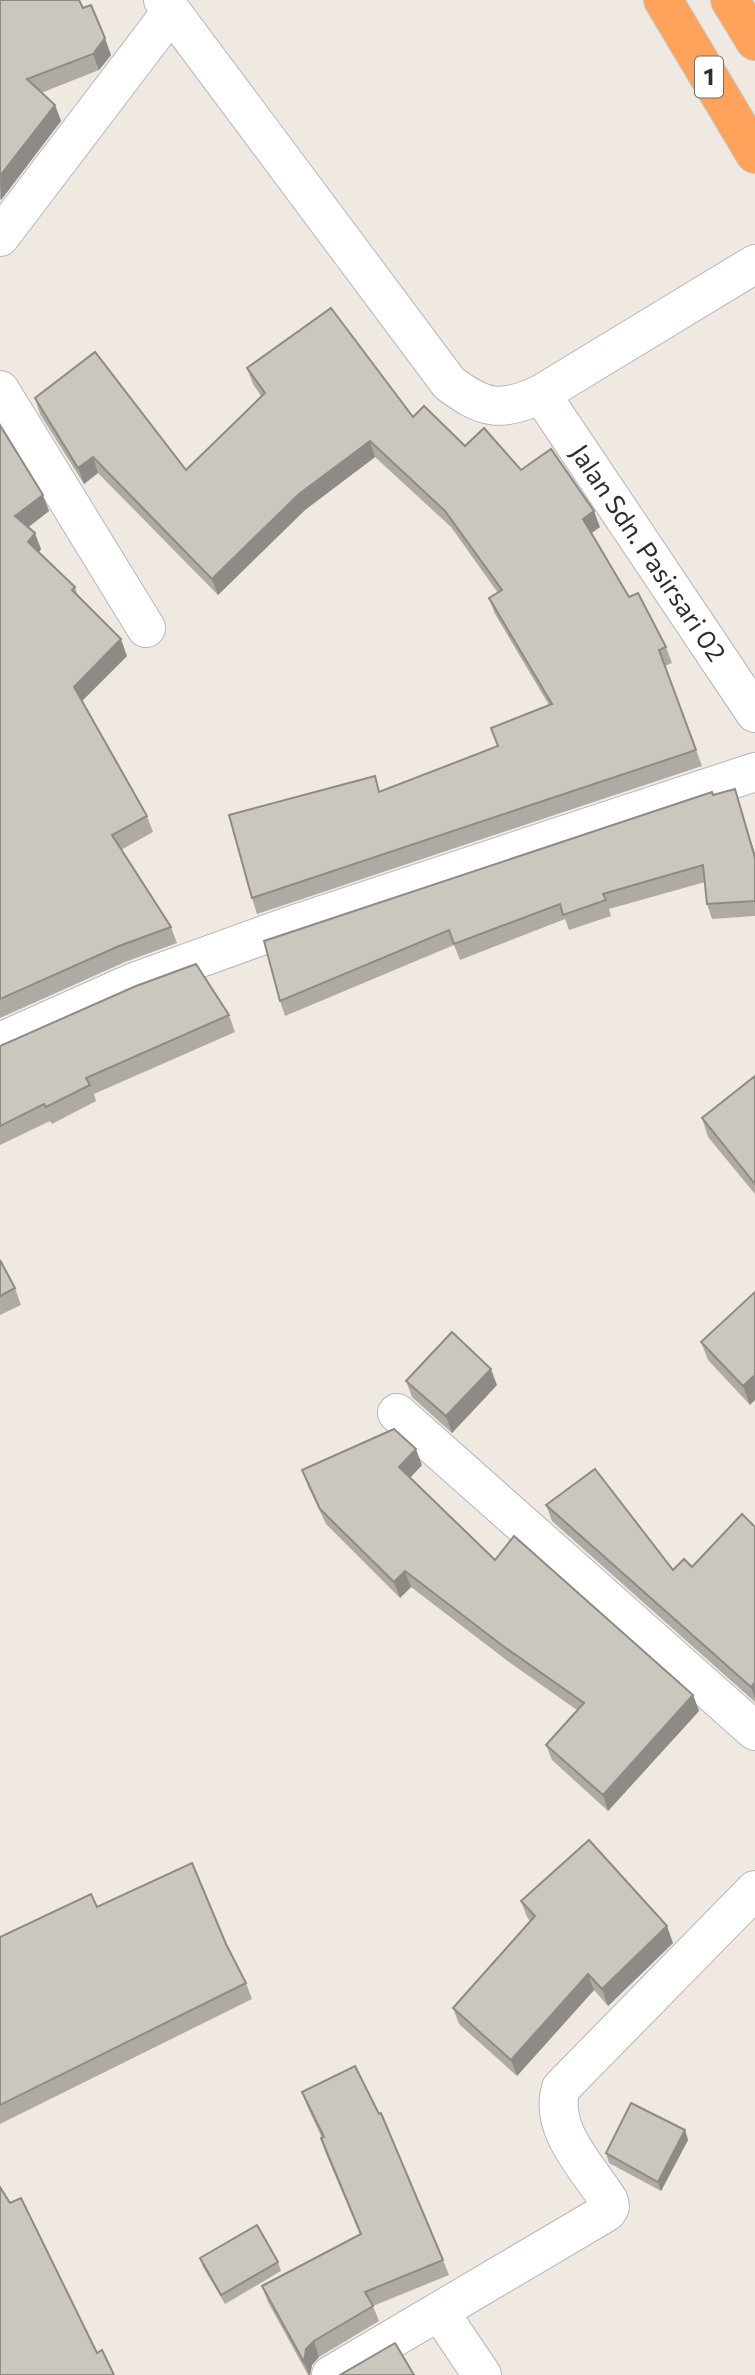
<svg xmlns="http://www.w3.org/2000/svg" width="755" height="2375" font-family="Commissioner,sans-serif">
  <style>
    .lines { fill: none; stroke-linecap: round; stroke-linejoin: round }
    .minor-casing { stroke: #b4b7c1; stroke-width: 40 }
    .highway-casing { stroke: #c9c9c9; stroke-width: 40 }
    .minor { stroke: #fff; stroke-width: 38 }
    .highway { stroke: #ffa35c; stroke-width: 38 }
    .wall { fill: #afaba4 }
    .shaded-wall { fill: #8e8b86 }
    .building { fill: #cbc7bf; stroke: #8e8b86; stroke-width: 2 }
    .labels { text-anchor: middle; stroke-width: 6; stroke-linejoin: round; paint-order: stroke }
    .shield { fill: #fff; stroke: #6d6d6d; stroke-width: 2 }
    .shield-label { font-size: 24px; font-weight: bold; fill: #2e2e2e }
    .street-label { font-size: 26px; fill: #2e2e2e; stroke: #fff }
  </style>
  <rect width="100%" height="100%" fill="#efe9e1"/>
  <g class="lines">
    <g class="minor-casing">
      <g id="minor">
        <path d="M163,0L449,383C483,409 501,413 541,394L755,264"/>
        <path d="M0,237L171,12"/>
        <path d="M0,390L146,628"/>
        <path d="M541,394L755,713"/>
        <path d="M0,1042L134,982L289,926L755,772"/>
        <path d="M397,1413L755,1731"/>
        <path d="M439,2311L482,2375"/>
        <path d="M331,2375L607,2212L610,2207L609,2201C589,2169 548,2129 561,2088L755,1890"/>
      </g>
    </g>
    <g class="highway-casing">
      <g id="highway">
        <path d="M663,0L755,154"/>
        <path d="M730,0L755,41"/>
      </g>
    </g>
    <use href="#minor" class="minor"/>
    <use href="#highway" class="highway"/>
  </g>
  <g class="wall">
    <path d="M0,0L83,8L111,55L99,70L41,93L55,105L61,121L1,200L0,199Z"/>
    <path d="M247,368L413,417L465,446L521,470L600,527L591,533L629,597L666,647L672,663L665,666L702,766L257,914L252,898L381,792L498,746L549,705L495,614L489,598L498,593L451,527L375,457L305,510L218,595L98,473L84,484L40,414L35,398L186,470L261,396L253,384Z"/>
    <path d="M0,425L49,511L28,527L41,549L39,552L75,587L78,596L127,656L82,701L147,816L153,832L121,850L171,927L177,943L125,962L0,1018Z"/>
    <path d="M735,789L755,854V916L712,919L707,904L705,882L609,909L611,916L569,930L565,919L460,960L454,945L285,1016L280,1001L713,795Z"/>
    <path d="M229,1015L235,1032L94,1094L96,1101L52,1124L50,1121L0,1145V1046Z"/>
    <path d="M755,1076V1194L708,1137L702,1118Z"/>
    <path d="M0,1260L15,1288L21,1305L0,1315Z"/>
    <path d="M755,1292L750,1405L708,1360L701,1342Z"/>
    <path d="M406,1381L497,1385L452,1433L412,1397Z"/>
    <path d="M422,1465L410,1478L495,1560L693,1695L699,1711L608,1811L552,1760L546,1745L577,1710L509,1662L411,1587L400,1598L326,1524L308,1486L302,1470Z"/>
    <path d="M546,1505L673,1570L692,1567L755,1527V1702L552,1521Z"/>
    <path d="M521,1901L673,1943L608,2006L594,1990L517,2076L459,2024L453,2008L530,1921L527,1917Z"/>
    <path d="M97,1907L226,1944L246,1983L252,1999L0,2124V1937Z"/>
    <path d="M302,2092L443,2260L449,2275L373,2306L379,2321L319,2357L312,2365L310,2375H308L268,2302L262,2286L360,2234L326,2154L321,2138H322L308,2108Z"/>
    <path d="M685,2130L688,2140L661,2191L609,2163L606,2153Z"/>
    <path d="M200,2258L278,2262L281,2271L225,2304L203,2267Z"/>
  </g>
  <g class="shaded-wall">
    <path d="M105,38L111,55L99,70L93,54Z"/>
    <path d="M55,105L61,121L1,200L0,176Z"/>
    <path d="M370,441L375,457L305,510L218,595L212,579L299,494Z"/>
    <path d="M93,457L98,473L84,484L78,468Z"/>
    <path d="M43,495L49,511L21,533L15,516Z"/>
    <path d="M594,511L600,527L589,535L583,519Z"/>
    <path d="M35,533L41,549L34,559L28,542Z"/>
    <path d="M121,639L127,656L80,703L74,687Z"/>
    <path d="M735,789L755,854V858Z"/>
    <path d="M491,1369L497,1385L452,1433L446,1416Z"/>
    <path d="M755,1375V1400L750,1405L743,1386Z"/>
    <path d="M416,1449L422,1465L405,1483L399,1467Z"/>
    <path d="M405,1571L411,1587L400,1598L394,1582Z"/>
    <path d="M755,1682V1699L751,1687Z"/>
    <path d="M693,1695L699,1711L608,1811L603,1795Z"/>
    <path d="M667,1926L673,1943L608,2006L602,1989Z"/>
    <path d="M588,1974L594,1990L517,2076L511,2060Z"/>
    <path d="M685,2130L688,2140L661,2191L658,2182Z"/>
    <path d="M314,2341L319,2357L312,2365L310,2375H309L304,2362L306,2349Z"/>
  </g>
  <g class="building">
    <path d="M0,0H79L83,8L91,5L105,38L93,54L27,79L55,105L0,176Z"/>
    <path d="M331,308L413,417L424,406L465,446L484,428L521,470L551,449L594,511L583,519L629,597L638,593L666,647L659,650L696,750L252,898L229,815L375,776L379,792L498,746L491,728L552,704L489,598L502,590L445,511L370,441L299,494L212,579L93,457L78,468L35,398L95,352L186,470L265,393L247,368Z"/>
    <path d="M0,425L43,495L15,516L35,533L28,542L75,587L72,590L121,639L74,687L147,816L112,835L171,927L119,946L0,999Z"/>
    <path d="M735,789L755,858V901L707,904L703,865L603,894L606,900L563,915L560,904L454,944L449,930L280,1001L264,941L712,792L713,795Z"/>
    <path d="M196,964L229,1015L86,1078L90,1085L46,1107L44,1104L0,1126V1046L136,986Z"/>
    <path d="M755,1076V1184L702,1118Z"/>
    <path d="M0,1260L15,1288L0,1296Z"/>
    <path d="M755,1292V1375L743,1386L701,1342Z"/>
    <path d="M452,1332L491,1369L446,1416L406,1381Z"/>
    <path d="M394,1429L416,1449L399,1467L495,1560L514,1536L693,1695L603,1795L546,1745L584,1703L503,1646L405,1571L394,1582L320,1509L302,1470Z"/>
    <path d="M595,1469L673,1570L684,1559L692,1567L742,1514L755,1527V1682L751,1687L546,1505Z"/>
    <path d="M589,1840L667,1926L602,1989L588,1974L511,2060L453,2008L535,1916L521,1901Z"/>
    <path d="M192,1863L226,1944L246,1983L0,2105V1937L91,1894L97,1907Z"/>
    <path d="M355,2066L379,2114L381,2113L443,2260L365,2292L373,2306L314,2341L306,2349L304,2362L262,2286L361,2234L321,2138L324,2137L302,2092Z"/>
    <path d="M631,2103L685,2130L658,2182L606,2153Z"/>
    <path d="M0,2187L10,2203L21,2198L97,2353L102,2350L114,2375H0Z"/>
    <path d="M257,2225L278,2262L221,2295L200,2258Z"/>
    <path d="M395,2343L414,2375H340Z"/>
  </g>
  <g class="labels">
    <rect class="shield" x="695" y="56.5" width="28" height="41" rx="5"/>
    <g class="shield-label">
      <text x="709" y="85">1</text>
    </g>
    <g class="street-label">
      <text transform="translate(648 553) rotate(56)" y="9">Jalan Sdn. Pasirsari 02</text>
    </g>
  </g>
</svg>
